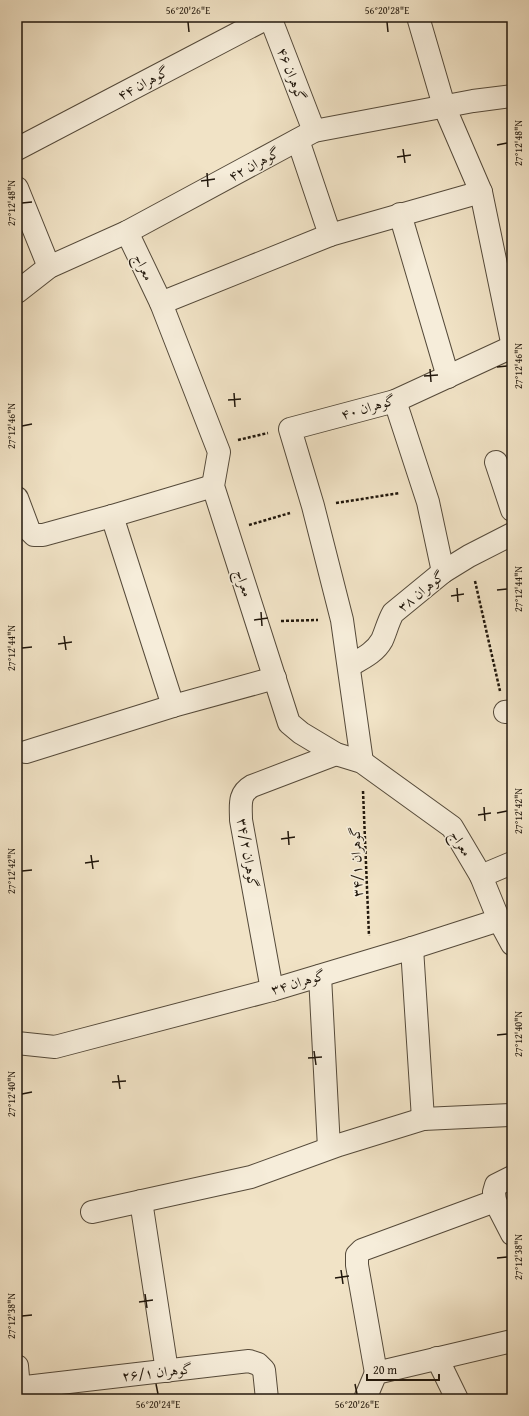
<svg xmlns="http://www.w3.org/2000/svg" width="529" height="1416" font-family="'Gentium Book Plus',Amiri,serif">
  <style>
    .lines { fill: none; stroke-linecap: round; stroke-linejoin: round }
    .minor-casing { stroke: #554a3a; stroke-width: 24 }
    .path { stroke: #21170c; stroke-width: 2.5; stroke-dasharray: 3 2; stroke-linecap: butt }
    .minor { stroke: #f6edda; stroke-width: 22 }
    .ticks { fill: none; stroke: #21170c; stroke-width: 1.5 }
    .labels { text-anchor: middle; stroke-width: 3; stroke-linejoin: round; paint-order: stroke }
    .street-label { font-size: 14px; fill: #21170c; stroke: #f6edda }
    .neatline { fill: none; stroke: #21170c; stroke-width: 1.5 }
    .ticks-label { font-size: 10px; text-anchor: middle; fill: #21170c }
  </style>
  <rect width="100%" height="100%" fill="#f1e3c6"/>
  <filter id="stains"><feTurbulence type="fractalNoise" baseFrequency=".005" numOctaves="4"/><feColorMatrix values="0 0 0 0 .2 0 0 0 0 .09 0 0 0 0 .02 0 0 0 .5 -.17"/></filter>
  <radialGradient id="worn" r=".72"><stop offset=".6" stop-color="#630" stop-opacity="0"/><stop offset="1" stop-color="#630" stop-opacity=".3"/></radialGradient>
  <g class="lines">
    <g class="minor-casing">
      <g id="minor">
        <path d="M270,17L314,131"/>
        <path d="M17,149L269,17"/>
        <path d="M17,188L49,267"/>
        <path d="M481,192L512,342"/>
        <path d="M400,214L448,377"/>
        <path d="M330,235L481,192L444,106L418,17"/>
        <path d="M17,292L49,267L127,232L314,131L473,101L512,96"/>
        <path d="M161,303L330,235L298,140"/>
        <path d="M395,401L428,502L443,572"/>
        <path d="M496,462L512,510"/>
        <path d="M17,498L29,530L34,535H43L112,516L213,486"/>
        <path d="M349,666C361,659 375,653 382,640C386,631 388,622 393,613L443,572L469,556L512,534"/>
        <path d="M173,706L275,678"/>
        <path d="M505,712L512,711"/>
        <path d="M26,752L173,706L112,516"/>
        <path d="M362,762L342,620L313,506L290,429L395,401L512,347"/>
        <path d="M481,876L512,863"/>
        <path d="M499,920L512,944"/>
        <path d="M412,948L423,1119"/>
        <path d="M320,976L329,1148"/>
        <path d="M272,990L241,820C241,805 238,794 252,786L336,754"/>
        <path d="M17,1043L55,1047L272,990L412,948L499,920L481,876L452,827L362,762L336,754L301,733L289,723L213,486L219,452L161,303L127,232"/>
        <path d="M512,1177L496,1185L494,1192L495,1201L512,1234"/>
        <path d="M141,1201L167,1371"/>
        <path d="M92,1212L251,1177L339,1145L423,1119L512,1115"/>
        <path d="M437,1358L457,1399"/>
        <path d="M17,1366L20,1399"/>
        <path d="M376,1373L357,1265V1255L362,1250L495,1201"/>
        <path d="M17,1388L249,1361L258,1364L264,1370L267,1399"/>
        <path d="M365,1399L376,1373L512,1341"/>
      </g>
    </g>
    <g class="path">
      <path d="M238,440L268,433"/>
      <path d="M336,503L400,493"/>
      <path d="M249,525L290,513"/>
      <path d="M475,581L500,691"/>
      <path d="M281,621L318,620"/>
      <path d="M363,791L369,936"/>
    </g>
    <use href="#minor" class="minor"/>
  </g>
  <path class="ticks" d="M188,22L189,32M387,22L388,32M497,145L507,143M403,149L405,163M397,157L411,155M207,173L208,187M201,181L215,179M22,203L32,202M497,367L507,366M430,369L431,382M424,376L438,375M234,393L235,407M228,400L241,399M22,426L32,424M457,588L458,602M497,590L507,589M451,596L464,594M261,612L262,626M254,620L268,618M64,636L66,650M58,644L72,642M22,648L32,647M484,807L485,821M497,813L507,811M478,815L491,813M288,831L289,845M281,839L295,837M91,855L93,869M85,863L99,861M22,871L32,870M497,1035L507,1034M314,1051L316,1065M308,1058L322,1057M118,1075L120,1089M112,1082L126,1081M22,1094L32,1092M497,1258L507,1257M341,1270L343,1284M335,1278L349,1276M145,1294L147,1308M139,1302L153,1300M22,1316L32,1315M156,1384L158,1394M355,1384L357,1394"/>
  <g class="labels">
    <g class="street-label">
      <text transform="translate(292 74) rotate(69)" y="5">گوهران ۴۶</text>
      <text transform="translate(143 83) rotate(-28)" y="5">گوهران ۴۴</text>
      <text transform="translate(254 164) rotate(-28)" y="5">گوهران ۴۲</text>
      <text transform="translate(144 267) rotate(65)" y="5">معراج</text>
      <text transform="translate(368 407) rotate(-16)" y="5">گوهران ۴۰</text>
      <text transform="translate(244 583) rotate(72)" y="5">معراج</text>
      <text transform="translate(421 591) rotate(-39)" y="5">گوهران ۳۸</text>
      <text transform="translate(461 843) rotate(58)" y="5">معراج</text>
      <text transform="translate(248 853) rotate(81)" y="5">گوهران ۳۴/۲</text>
      <text transform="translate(356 862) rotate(-92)" y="5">گوهران ۳۴/۱</text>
      <text transform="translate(298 982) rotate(-16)" y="5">گوهران ۳۴</text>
      <text transform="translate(157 1372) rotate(-6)" y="5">گوهران ۲۶/۱</text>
    </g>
  </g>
  <rect width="529" height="1416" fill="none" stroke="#f1e3c6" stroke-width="44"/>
  <path d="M367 1374v6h72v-6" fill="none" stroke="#21170c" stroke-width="2"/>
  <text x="373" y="1374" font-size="12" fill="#21170c" stroke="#f6edda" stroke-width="3" paint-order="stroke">20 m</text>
  <rect x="22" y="22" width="485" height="1372" class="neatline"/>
  <g class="ticks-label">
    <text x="188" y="14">56°20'26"E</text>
    <text x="387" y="14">56°20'28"E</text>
    <text transform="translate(518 143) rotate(-90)" y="4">27°12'48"N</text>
    <text transform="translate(11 203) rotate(-90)" y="4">27°12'48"N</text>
    <text transform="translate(518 366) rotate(-90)" y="4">27°12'46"N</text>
    <text transform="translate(11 426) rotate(-90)" y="4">27°12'46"N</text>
    <text transform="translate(518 589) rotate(-90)" y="4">27°12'44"N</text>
    <text transform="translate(11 648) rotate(-90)" y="4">27°12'44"N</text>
    <text transform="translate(518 811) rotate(-90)" y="4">27°12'42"N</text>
    <text transform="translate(11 871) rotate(-90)" y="4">27°12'42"N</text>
    <text transform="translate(518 1034) rotate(-90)" y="4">27°12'40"N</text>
    <text transform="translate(11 1094) rotate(-90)" y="4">27°12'40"N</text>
    <text transform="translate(518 1257) rotate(-90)" y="4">27°12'38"N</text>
    <text transform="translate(11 1316) rotate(-90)" y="4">27°12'38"N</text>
    <text x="158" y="1408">56°20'24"E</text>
    <text x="357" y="1408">56°20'26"E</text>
  </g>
  <rect width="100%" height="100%" filter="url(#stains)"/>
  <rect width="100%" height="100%" fill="url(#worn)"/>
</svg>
